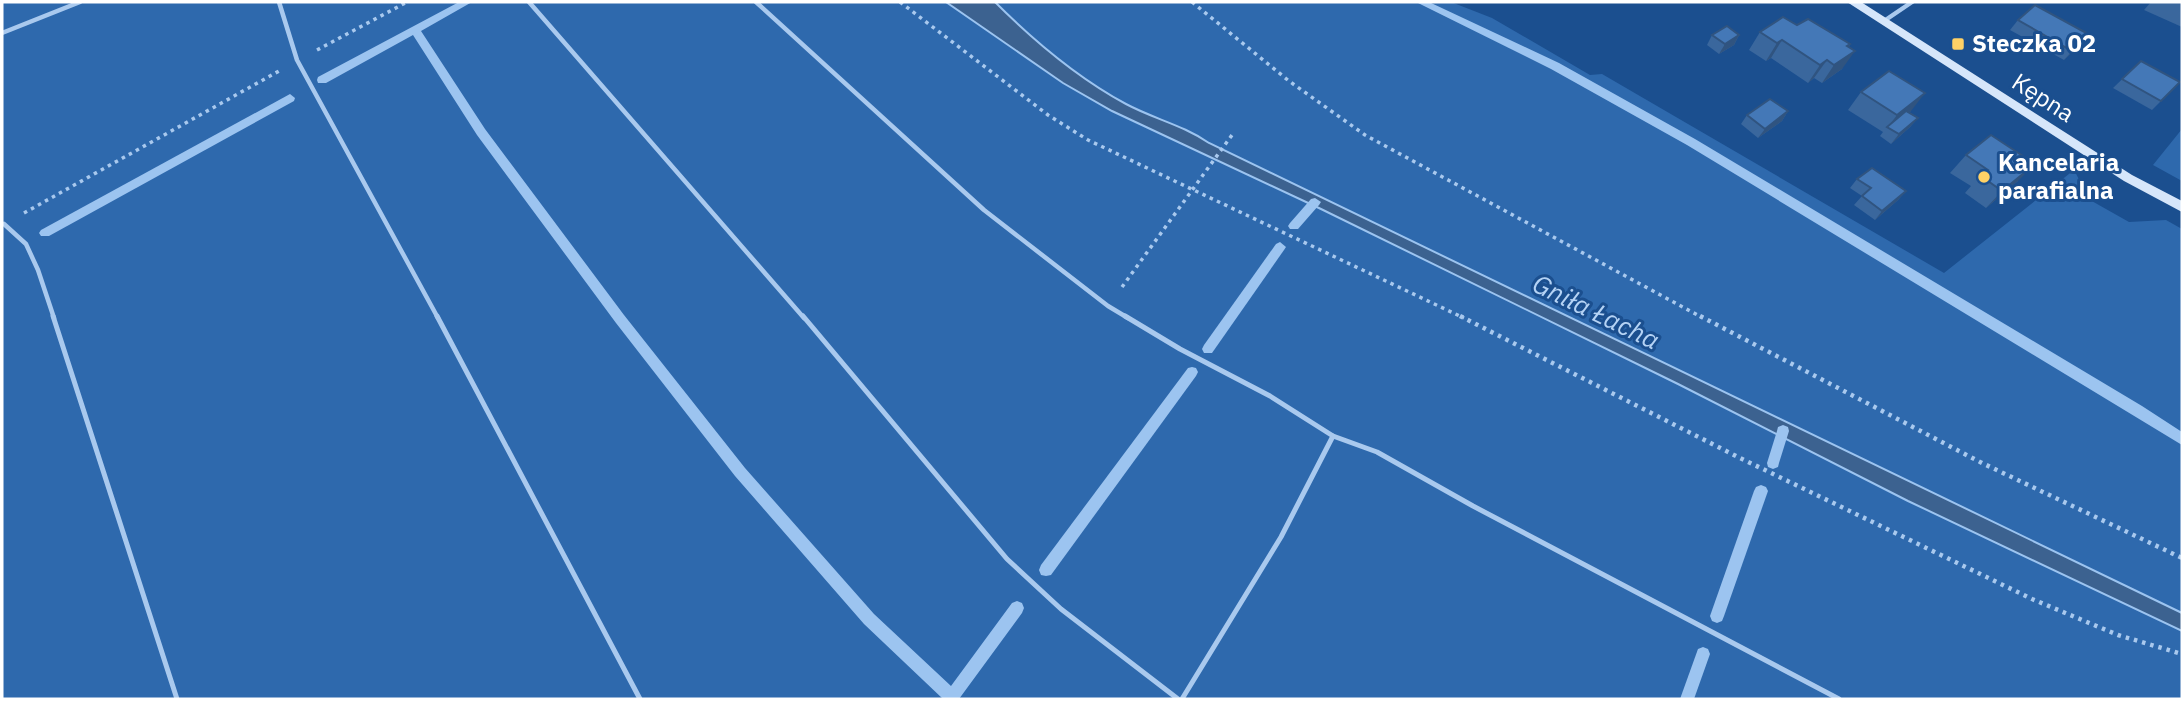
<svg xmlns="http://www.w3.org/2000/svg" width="2184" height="701" font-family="'IBM Plex Sans',sans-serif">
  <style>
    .green { fill: #2e69ad }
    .water { fill: #3c6290; stroke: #9cc4f0; stroke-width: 2 }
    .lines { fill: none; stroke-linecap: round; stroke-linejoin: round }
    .stream { fill: #9cc4f0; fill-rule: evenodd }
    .path-far1 { stroke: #a9c9ee; stroke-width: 3.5; stroke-dasharray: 3.5 4.5; stroke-linecap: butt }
    .path { stroke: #a9c9ee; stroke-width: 4.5; stroke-dasharray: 3.5 5; stroke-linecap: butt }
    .lane-far1 { stroke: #a9c9ee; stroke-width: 4.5 }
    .lane { stroke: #a9c9ee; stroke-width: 5 }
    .secondary { fill: #d6e6fa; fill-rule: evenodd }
    .wall { fill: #3a679d }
    .shaded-wall { fill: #305480 }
    .building { fill: #4478b7; stroke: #305480; stroke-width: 2 }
    .poi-dot { fill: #ffd166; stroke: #1b4f8f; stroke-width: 2.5 }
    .labels { text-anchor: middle; stroke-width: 6; stroke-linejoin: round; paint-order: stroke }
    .poi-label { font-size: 24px; font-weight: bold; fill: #fff; stroke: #1b4f8f; text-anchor: start }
    .street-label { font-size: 24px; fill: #fff; stroke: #1b4f8f }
    .water-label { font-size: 26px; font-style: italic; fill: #b5d3f5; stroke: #1b4f8f }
  </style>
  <rect width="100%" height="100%" fill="#1b4f8f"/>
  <g class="green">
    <path d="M2,2H946L1063,83L1112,111L1321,209L1678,384L1908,501L2182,631V699H2Z"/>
    <path d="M995,2H1451L1492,18L1590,75L1602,74L1944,273L2074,170L2090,200L2129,222L2166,220L2182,229V613L1209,143C1183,125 1154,119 1126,104C1078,78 1034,41 995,2Z"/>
    <path d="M2182,129V181L2153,165Z"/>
  </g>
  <path class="water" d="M946,2H995C1034,41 1078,78 1126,104C1154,119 1183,125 1209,143L2182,613V631L1908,501L1678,384L1321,209L1112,111L1063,83Z"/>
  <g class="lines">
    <g class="stream">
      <path d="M459,2H472L421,31L485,129L624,315L745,468L874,614L951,686L1012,603L1017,601L1022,603L1024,608L1022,613L959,699H943L864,624L735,476L616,323L477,135L413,35L326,83H318L317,80L318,77Z"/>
      <path d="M1416,2H1429L1559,63L1695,139L2142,406L2182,432V445L1687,145L1551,69Z"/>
      <path d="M290,94L295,98L294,101L49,236H41L39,233L41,230Z"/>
      <path d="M1315,198L1321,202L1319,205L1298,229H1290L1288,226L1290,223L1311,199Z"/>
      <path d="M1280,242L1286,247L1284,250L1212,353H1204L1202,349L1204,345L1276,244Z"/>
      <path d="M1192,367L1196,368L1198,372L1196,376L1051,575L1046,576L1041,575L1039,570L1041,565L1188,368Z"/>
      <path d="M1783,425L1788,427L1789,431L1779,463L1778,467L1773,469L1768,467L1767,463L1777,431L1778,427Z"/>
      <path d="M1761,485L1766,487L1768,491L1724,616L1722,621L1717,623L1712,621L1710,616L1754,491L1756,487Z"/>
      <path d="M1703,647L1708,649L1710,654L1694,699H1680L1698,649Z"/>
    </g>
    <g class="path-far1">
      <path d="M900,2L1048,115L1088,140L1464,318"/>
      <path d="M1192,2L1289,81L1365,135L1703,318"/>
      <path d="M317,50L407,2"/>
      <path d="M24,213L279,71"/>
      <path d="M1122,287L1232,135"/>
    </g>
    <g class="path">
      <path d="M1460,316L1738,457L2032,599L2118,635L2182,654"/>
      <path d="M1700,316L1982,463L2182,558"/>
    </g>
    <g class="lane-far1">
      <path d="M279,2L297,60L438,318"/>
      <path d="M529,2L804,318"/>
      <path d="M756,2L984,210L1108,306L1128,318"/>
      <path d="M1884,21L1912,2"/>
      <path d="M2,33L80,2"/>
      <path d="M4,224L26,244L38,270L54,318"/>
    </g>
    <g class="lane">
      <path d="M53,316L177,699"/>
      <path d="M437,316L640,699"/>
      <path d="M803,316L1007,559L1061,609L1178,699"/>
      <path d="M1125,316L1180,349L1270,396L1333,436L1377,452L1473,506L1839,699"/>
      <path d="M1182,699L1281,537L1333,436"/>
    </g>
    <path class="secondary" d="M1847,2H1861L2132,175L2182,201V212L2124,181Z"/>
  </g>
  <g class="wall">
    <path d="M2151,2H2182V27L2144,10Z"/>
    <path d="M2018,20L2081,44L2064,60L2010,30Z"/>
    <path d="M1797,25L1850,44L1842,69L1822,83L1814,78L1808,83L1771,58L1766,61L1749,50L1760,32Z"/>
    <path d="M1712,35H1739L1734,45L1719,54L1707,45Z"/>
    <path d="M2141,61L2180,82L2152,110L2113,88Z"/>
    <path d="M1861,92L1911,111L1909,112L1918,118L1910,127L1891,144L1880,136L1883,132L1848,110Z"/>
    <path d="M1788,111L1782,121L1758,138L1741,124L1747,115Z"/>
    <path d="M1966,155L2018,181L1986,208L1965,193L1971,186L1950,173Z"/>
    <path d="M1857,179L1906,191L1898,200L1875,220L1854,205L1862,196L1850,188Z"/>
  </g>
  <g class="shaded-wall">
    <path d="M1739,35L1734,45L1719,54L1725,44Z"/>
    <path d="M2090,35L2081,44L2064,60L2072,51Z"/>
    <path d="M1782,40L1771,58L1766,61L1777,43Z"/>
    <path d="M1855,51L1842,69L1822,83L1834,65Z"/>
    <path d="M1827,60L1814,78L1808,83L1820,65Z"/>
    <path d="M1925,93L1911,111L1889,128L1888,127L1897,115Z"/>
    <path d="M1788,111L1782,121L1758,138L1765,129Z"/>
    <path d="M1918,118L1910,127L1891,144L1899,134Z"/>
    <path d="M2035,164L2018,181L1986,208L2002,191Z"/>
    <path d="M1906,191L1898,200L1875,220L1882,211Z"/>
  </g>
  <g class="building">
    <path d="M2035,5L2090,35L2072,51L2018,20Z"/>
    <path d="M1783,17L1797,25L1808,19L1850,44L1847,46L1855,51L1834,65L1827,60L1820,65L1782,40L1777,43L1760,32Z"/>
    <path d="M1727,26L1739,35L1725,44L1712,35Z"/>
    <path d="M2141,61L2180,82L2161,101L2122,79Z"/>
    <path d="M1889,71L1925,93L1897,115L1861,92Z"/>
    <path d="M1770,99L1788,111L1765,129L1747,115Z"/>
    <path d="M1906,111L1918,118L1899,134L1887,127Z"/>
    <path d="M1991,135L2035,164L2002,191L1981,176L1988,170L1966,155Z"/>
    <path d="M1872,168L1906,191L1882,211L1862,196L1871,188L1857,179Z"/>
  </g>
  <g class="poi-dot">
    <rect x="1951" y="37" width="14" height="14" rx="3.5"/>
    <circle cx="1984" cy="177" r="7"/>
  </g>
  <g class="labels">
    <g class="poi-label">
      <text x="1972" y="52">Steczka 02</text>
      <text x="1998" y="171">Kancelaria<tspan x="1998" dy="28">parafialna</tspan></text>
    </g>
    <g class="street-label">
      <text transform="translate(2043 98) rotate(33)" y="8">Kępna</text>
    </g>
    <g class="water-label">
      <text transform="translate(1596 312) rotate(26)" y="9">Gniła Łacha</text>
    </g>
  </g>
  <rect width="2184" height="701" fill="none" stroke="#ffffff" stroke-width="7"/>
</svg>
